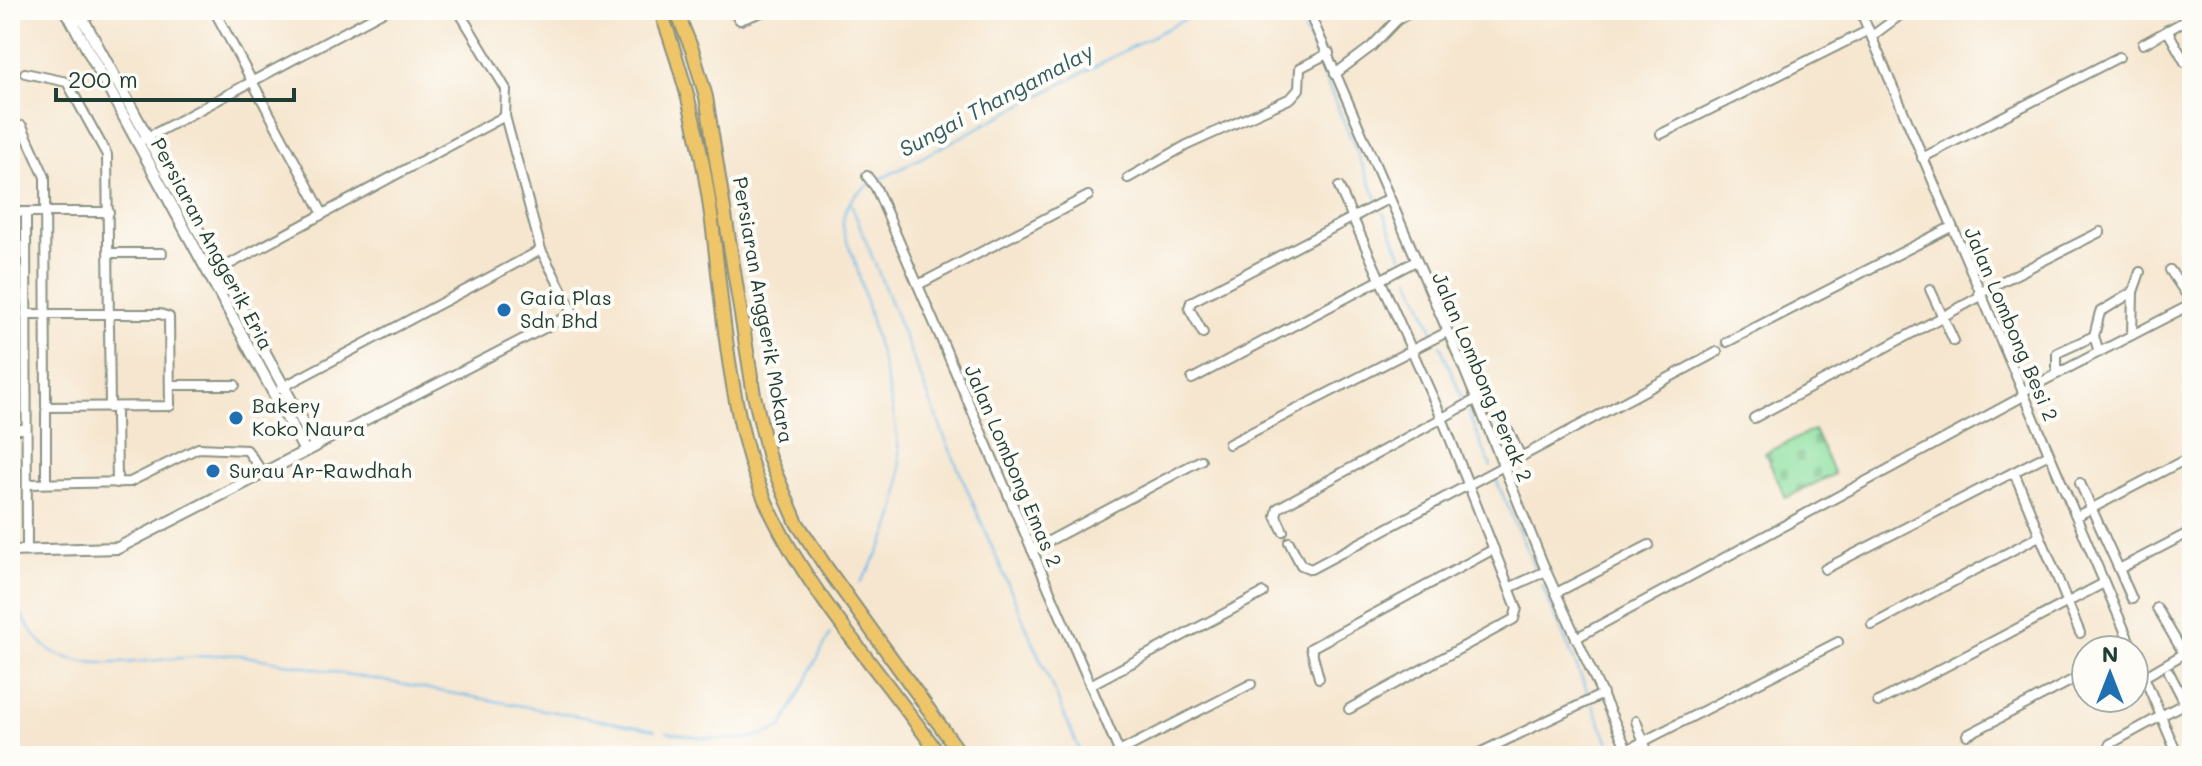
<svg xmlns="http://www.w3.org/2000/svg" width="2202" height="766" font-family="Mali,sans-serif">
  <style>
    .cemetery { fill: url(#cemetery-stones); stroke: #568e6a; stroke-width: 2 }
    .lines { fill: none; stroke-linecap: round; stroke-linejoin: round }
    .stream { stroke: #70bcea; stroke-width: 2 }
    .minor-casing { stroke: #8a9282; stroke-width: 12 }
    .tertiary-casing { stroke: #8a9282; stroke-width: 14 }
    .primary-casing { stroke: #8a9282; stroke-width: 16 }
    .minor { stroke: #fff; stroke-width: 8 }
    .tertiary { stroke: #fff; stroke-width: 10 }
    .primary { stroke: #eec569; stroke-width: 12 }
    .poi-dot { fill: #1f6fb2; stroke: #fdfcf7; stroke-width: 3 }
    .labels { text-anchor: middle; stroke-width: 8; stroke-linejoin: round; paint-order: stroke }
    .street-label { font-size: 20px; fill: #1f3d34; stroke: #fdfcf7 }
    .poi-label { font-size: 20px; fill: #1f3d34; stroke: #fdfcf7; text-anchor: start }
    .water-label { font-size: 22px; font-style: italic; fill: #335d62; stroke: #fdfcf7 }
  </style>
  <defs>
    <pattern id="cemetery-stones" width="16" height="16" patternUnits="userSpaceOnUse" patternTransform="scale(2)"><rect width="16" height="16" fill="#8ee0a1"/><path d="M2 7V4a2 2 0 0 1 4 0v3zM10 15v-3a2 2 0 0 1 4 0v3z" fill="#7ac18b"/></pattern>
  </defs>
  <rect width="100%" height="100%" fill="#fdfcf7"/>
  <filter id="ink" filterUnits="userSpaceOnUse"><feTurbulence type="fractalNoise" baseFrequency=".0125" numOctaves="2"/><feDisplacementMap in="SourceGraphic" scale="16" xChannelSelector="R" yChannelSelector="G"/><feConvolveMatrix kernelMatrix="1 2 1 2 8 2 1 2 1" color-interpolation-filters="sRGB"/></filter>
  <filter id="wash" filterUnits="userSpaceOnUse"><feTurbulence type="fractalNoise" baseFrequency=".006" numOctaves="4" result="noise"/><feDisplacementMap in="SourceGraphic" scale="32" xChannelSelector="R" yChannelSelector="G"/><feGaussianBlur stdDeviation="1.8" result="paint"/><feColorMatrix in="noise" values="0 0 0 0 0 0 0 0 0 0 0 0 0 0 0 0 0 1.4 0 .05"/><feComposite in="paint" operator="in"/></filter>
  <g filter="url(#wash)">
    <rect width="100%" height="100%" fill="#f6e6cf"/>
    <path class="cemetery" d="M1814,430L1834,474L1786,498L1765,453Z"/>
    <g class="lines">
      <g class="stream">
        <path d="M1305,31L1316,56"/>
        <path d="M1318,62L1377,199"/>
        <path d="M877,181L1202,10"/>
        <path d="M851,204L945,438L1082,756"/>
        <path d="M1383,212L1402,257"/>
        <path d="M1410,277L1434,333"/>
        <path d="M1440,345L1463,400"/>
        <path d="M1468,412L1491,467"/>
        <path d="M1496,479L1535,569"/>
        <path d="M860,583C883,550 899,516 900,476C901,419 872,326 857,268C853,253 842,236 843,221C845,204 857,191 871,184"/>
        <path d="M1542,585L1588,693"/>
        <path d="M10,595C20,612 29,632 45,646C84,681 187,651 240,655L655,730"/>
        <path d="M1593,705L1611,748"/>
        <path d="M1619,714L1631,740"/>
        <path d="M667,732C706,739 745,747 782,727L830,634"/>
        <path d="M1636,754L1637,756"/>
      </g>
    </g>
  </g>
  <g filter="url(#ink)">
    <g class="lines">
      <g class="minor-casing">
        <g id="minor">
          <path d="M214,10L323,214"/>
          <path d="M731,10L740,20L767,10"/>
          <path d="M1308,10L1464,369L1546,571L1630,756"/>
          <path d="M1860,10L2133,650"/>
          <path d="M1397,20L1414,10"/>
          <path d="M78,21L99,10"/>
          <path d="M2167,30L2185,62"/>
          <path d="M1872,36L1907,10"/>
          <path d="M2143,44L2192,17"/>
          <path d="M25,73L67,82L107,155L110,408"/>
          <path d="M1335,74L1371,47L1397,20L1389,10"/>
          <path d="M22,126L45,177L46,407L170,406L169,317L160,314H26"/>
          <path d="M1661,134L1869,30"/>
          <path d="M137,143L386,10"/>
          <path d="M1922,158L2119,57"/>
          <path d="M867,176L876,188L1121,756"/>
          <path d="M1128,178L1187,145L1291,98L1299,89L1300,68L1329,53"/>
          <path d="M1339,187L1442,418L1517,608L1514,619L1349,709"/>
          <path d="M10,212H109"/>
          <path d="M26,212L27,551"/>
          <path d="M110,253H162"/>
          <path d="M2170,270L2192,303"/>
          <path d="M217,271L505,116"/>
          <path d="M918,285L1088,196"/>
          <path d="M1930,289L1954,341"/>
          <path d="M1979,293L2100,232"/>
          <path d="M1203,333L1189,308L1191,302L1388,199"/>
          <path d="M2132,335L2133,292"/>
          <path d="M1727,342L1951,227"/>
          <path d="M2099,352L2094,336L2100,312L2133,292L2140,272"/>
          <path d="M2057,374V353L2094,336"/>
          <path d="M1192,379L1416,261"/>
          <path d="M171,385H235"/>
          <path d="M281,388L541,250"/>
          <path d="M46,412V483"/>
          <path d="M116,413L117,483"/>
          <path d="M1754,418L1981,296"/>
          <path d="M10,429H25"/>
          <path d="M1509,432L1521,457"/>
          <path d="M1229,444L1447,332"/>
          <path d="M316,446L566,317L572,310L541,250L505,116L506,89L458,10"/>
          <path d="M2014,472L2080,633"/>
          <path d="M2080,483L2119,569L2192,531"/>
          <path d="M27,484L130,482L198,448L247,450L263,473"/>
          <path d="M2077,516L2192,456"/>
          <path d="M1283,531L1276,516L1278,508L1477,399"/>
          <path d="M1289,542L1301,565L1311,569L1717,352"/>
          <path d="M1032,550L1201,460"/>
          <path d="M1825,569L2049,454"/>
          <path d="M2119,569L2132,599"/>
          <path d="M1509,588L1546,571"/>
          <path d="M1556,593L1649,545"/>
          <path d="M2157,608L2184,654"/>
          <path d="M1872,625L2039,536"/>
          <path d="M1576,638L2020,398L2024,391L2192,304"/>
          <path d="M2134,653L2178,756"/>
          <path d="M2169,672L2192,717"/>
          <path d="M2144,677L2192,649"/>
          <path d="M1319,678L1311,648L1494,549"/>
          <path d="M1090,685L1263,593"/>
          <path d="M1878,702L2104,583"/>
          <path d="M1636,721L1649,756"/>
          <path d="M1967,735L2086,673"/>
          <path d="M2110,744L2192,699"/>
          <path d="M1119,752L1251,684"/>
          <path d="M1473,756L1603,694"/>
          <path d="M1615,756L1838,642"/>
        </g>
      </g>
      <g class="tertiary-casing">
        <g id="tertiary">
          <path d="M66,10L305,451"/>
          <path d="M10,551L118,548L316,446L78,10"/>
        </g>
      </g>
      <g class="primary-casing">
        <g id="primary">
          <path d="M660,10C685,77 703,151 712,222C722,300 727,380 749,456C781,567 875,662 940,756"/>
          <path d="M676,10L693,52L706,97L754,395L769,458L797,523L826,567L962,756"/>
        </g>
      </g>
      <use href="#minor" class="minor"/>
      <use href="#tertiary" class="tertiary"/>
      <use href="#primary" class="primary"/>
    </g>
  </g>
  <g class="poi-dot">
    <circle cx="504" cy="310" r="8"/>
    <circle cx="236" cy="418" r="8"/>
    <circle cx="213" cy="471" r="8"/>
  </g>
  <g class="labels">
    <g class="street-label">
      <text transform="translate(212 244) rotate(62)" y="7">Persiaran Anggerik Eria</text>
      <text transform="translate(763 310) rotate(80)" y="7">Persiaran Anggerik Mokara</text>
      <text transform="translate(2011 324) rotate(67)" y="7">Jalan Lombong Besi 2</text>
      <text transform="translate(1482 377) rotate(67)" y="7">Jalan Lombong Perak 2</text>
      <text transform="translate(1013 466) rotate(67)" y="7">Jalan Lombong Emas 2</text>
    </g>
    <g class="poi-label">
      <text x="520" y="305">Gaia Plas<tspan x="520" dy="23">Sdn Bhd</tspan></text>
      <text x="252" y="413">Bakery<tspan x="252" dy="23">Koko Naura</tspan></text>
      <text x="229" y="478">Surau Ar-Rawdhah</text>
    </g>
    <g class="water-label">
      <text transform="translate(996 100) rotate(-28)" y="8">Sungai Thangamalay</text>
    </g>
  </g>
  <rect width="2202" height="766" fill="none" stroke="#fdfcf7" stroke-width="40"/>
  <g transform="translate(2110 674)"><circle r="38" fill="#fdfcf7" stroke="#a4b0a9" stroke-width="2"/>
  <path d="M0-6L14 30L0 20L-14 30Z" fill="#1f6fb2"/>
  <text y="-12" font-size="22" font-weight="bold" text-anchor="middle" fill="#1f3d34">N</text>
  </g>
  <path d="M56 88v12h238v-12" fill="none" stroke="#1f3d34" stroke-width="4"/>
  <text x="68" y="88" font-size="24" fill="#1f3d34" stroke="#fdfcf7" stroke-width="6" paint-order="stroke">200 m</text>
</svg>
